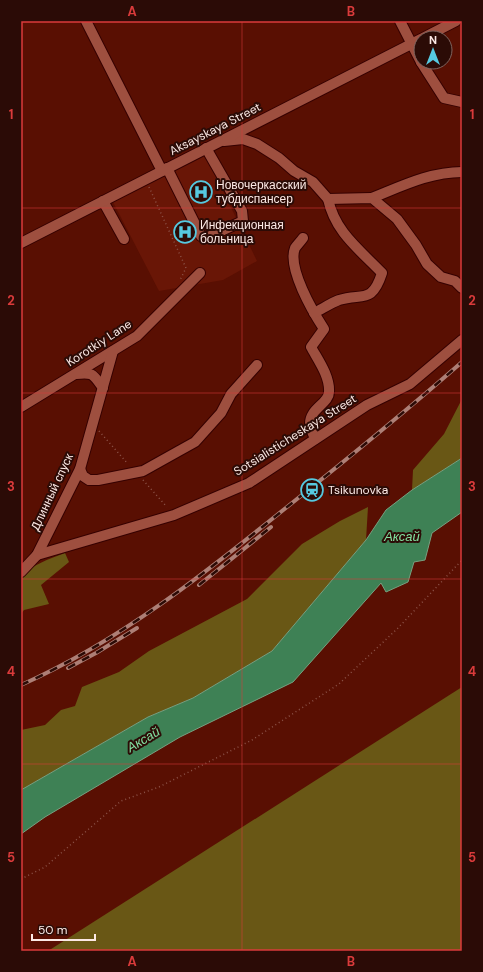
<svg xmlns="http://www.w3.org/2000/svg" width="483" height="972" font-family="'DM Sans',sans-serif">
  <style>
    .built { fill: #691606 }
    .green { fill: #695715 }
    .water { fill: #3e8155; stroke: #77a080 }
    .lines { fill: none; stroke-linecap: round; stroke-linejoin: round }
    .minor-casing { stroke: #350000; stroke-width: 12 }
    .path { stroke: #8c5349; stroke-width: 1.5; stroke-dasharray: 1 3; stroke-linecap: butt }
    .minor { stroke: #9e4f3f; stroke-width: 10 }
    .rail-casing { stroke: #ad7f76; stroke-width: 4 }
    .rail { stroke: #2b0b06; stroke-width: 2.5; stroke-dasharray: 8; stroke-linecap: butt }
    .grid { fill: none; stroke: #da3b3b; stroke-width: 1; stroke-opacity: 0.55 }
    .labels { text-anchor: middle; stroke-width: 4; stroke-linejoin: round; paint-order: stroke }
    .street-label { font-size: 12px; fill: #fce9e5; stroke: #2b0b06 }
    .poi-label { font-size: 12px; fill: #fce9e5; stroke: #2b0b06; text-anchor: start }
    .water-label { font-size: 13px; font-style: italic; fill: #82e0a0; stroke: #2b0b06 }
    .neatline { fill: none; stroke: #da3b3b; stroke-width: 1.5 }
    .grid-label { font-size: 13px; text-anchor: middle; font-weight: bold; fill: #da3b3b }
  </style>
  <rect width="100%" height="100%" fill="#590f02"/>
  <path class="built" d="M205,154L257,261L223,280L159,291L113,202Z"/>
  <g class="green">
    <path d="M462,399V458L412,490L413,470L444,434Z"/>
    <path d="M368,507L366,540L272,651L193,698L148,717L21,790V730L45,725L61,710L75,706L82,687L119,672L149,651L247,599L302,544L340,521Z"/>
    <path d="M65,553L69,562L41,585L49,604L24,610L21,614V577C33,564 49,559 65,553Z"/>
    <path d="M462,687V951H48Z"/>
  </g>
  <path class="water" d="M462,458V512L432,533L425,560L414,562L408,582L386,592L381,583L293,682L180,737L45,817L21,834V790L148,717L193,698L272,651L366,540L386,510L412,490Z"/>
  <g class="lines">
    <g class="minor-casing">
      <g id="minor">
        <path d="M86,21L162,171"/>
        <path d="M400,21L421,62"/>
        <path d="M423,38L456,21"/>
        <path d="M421,62L444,98L462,102"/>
        <path d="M224,141L243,139L257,144L279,158L294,171L313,182L328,199L372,198L397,219L416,245L427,264L441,277L455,281L462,288"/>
        <path d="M167,168L201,236L206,238L243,221L242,211L206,148"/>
        <path d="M372,198C402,186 430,172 462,172"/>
        <path d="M103,201L124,239"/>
        <path d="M303,238C301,241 297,245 295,248C287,268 313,312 324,329L311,347C318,360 330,376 329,392C329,404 309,408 310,425C310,429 314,435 315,439"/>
        <path d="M21,243L421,39"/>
        <path d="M314,313C322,309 331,303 339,300C363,293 372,304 382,273C359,249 335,232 328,199"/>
        <path d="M76,374C93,372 93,374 103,388"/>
        <path d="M21,407L137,336L200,273"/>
        <path d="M80,469L83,476L89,480H98L143,471L177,452L195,442L221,413L231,394L257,365"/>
        <path d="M37,555L174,515L249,483L367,405L410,384L462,340"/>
        <path d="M21,572L37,555L80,469L113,351"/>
      </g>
    </g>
    <g class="path">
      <path d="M149,187L186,268L180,280"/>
      <path d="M99,431L128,464"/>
      <path d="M143,480L167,507"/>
      <path d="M21,879L45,867L121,801L159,787L252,740L339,684L398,628L462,560"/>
    </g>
    <use href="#minor" class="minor"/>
    <g class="rail-casing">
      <g id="rail">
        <path d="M199,585L271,527"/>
        <path d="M68,668L96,653L137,628"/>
        <path d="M21,685C120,641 204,574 287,507C346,460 405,412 462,362"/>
      </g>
    </g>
    <use href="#rail" class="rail"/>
  </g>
  <path class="grid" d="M242,21V951M21,208H462M21,393H462M21,579H462M21,764H462"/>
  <defs>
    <g id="hospital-ring" transform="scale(1.15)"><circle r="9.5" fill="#2b0b06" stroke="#56c9e0" stroke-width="1.5"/><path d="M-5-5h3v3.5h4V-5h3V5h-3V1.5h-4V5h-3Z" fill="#56c9e0"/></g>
    <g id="station-ring" transform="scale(1.15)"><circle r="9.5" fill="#2b0b06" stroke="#56c9e0" stroke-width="1.5"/><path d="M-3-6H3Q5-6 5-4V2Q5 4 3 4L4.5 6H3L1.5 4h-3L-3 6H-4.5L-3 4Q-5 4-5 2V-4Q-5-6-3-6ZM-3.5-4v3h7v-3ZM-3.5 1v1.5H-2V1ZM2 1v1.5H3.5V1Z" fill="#56c9e0"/></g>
  </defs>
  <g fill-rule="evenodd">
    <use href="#hospital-ring" x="201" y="192"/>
    <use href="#hospital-ring" x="185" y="232"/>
    <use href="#station-ring" x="312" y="490"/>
  </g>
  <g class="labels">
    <g class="street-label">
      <text transform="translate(215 129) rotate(-27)" y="4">Aksayskaya Street</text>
      <text transform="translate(99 343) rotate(-33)" y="4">Korotkiy Lane</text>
      <text transform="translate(295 435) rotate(-32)" y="4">Sotsialisticheskaya Street</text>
      <text transform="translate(52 492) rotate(-65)" y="4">Длинный спуск</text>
    </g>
    <g class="poi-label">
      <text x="216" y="189">Новочеркасский<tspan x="216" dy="14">тубдиспансер</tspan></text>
      <text x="200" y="229">Инфекционная<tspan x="200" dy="14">больница</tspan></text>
      <text x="328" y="494">Tsikunovka</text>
    </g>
    <g class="water-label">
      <text x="402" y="541">Аксай</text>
      <text transform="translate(143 739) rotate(-31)" y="5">Аксай</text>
    </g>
  </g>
  <rect width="483" height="972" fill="none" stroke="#2b0b06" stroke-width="44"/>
  <g transform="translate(433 50)"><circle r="19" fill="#2b0b06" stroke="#7f645f"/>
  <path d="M0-3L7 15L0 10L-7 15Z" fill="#56c9e0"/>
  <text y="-6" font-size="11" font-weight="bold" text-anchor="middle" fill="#fce9e5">N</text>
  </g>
  <path d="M32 934v6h63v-6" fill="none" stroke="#fce9e5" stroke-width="2"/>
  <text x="38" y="934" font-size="12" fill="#fce9e5" stroke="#2b0b06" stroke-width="3" paint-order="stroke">50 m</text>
  <rect x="22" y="22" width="439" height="928" class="neatline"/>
  <g class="grid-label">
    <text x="132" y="16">A</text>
    <text x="351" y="16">B</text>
    <text x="11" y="119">1</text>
    <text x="472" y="119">1</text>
    <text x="11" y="305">2</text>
    <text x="472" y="305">2</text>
    <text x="11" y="491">3</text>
    <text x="472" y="491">3</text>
    <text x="11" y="676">4</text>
    <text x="472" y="676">4</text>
    <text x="11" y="862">5</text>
    <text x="472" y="862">5</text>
    <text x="132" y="966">A</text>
    <text x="351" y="966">B</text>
  </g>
</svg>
